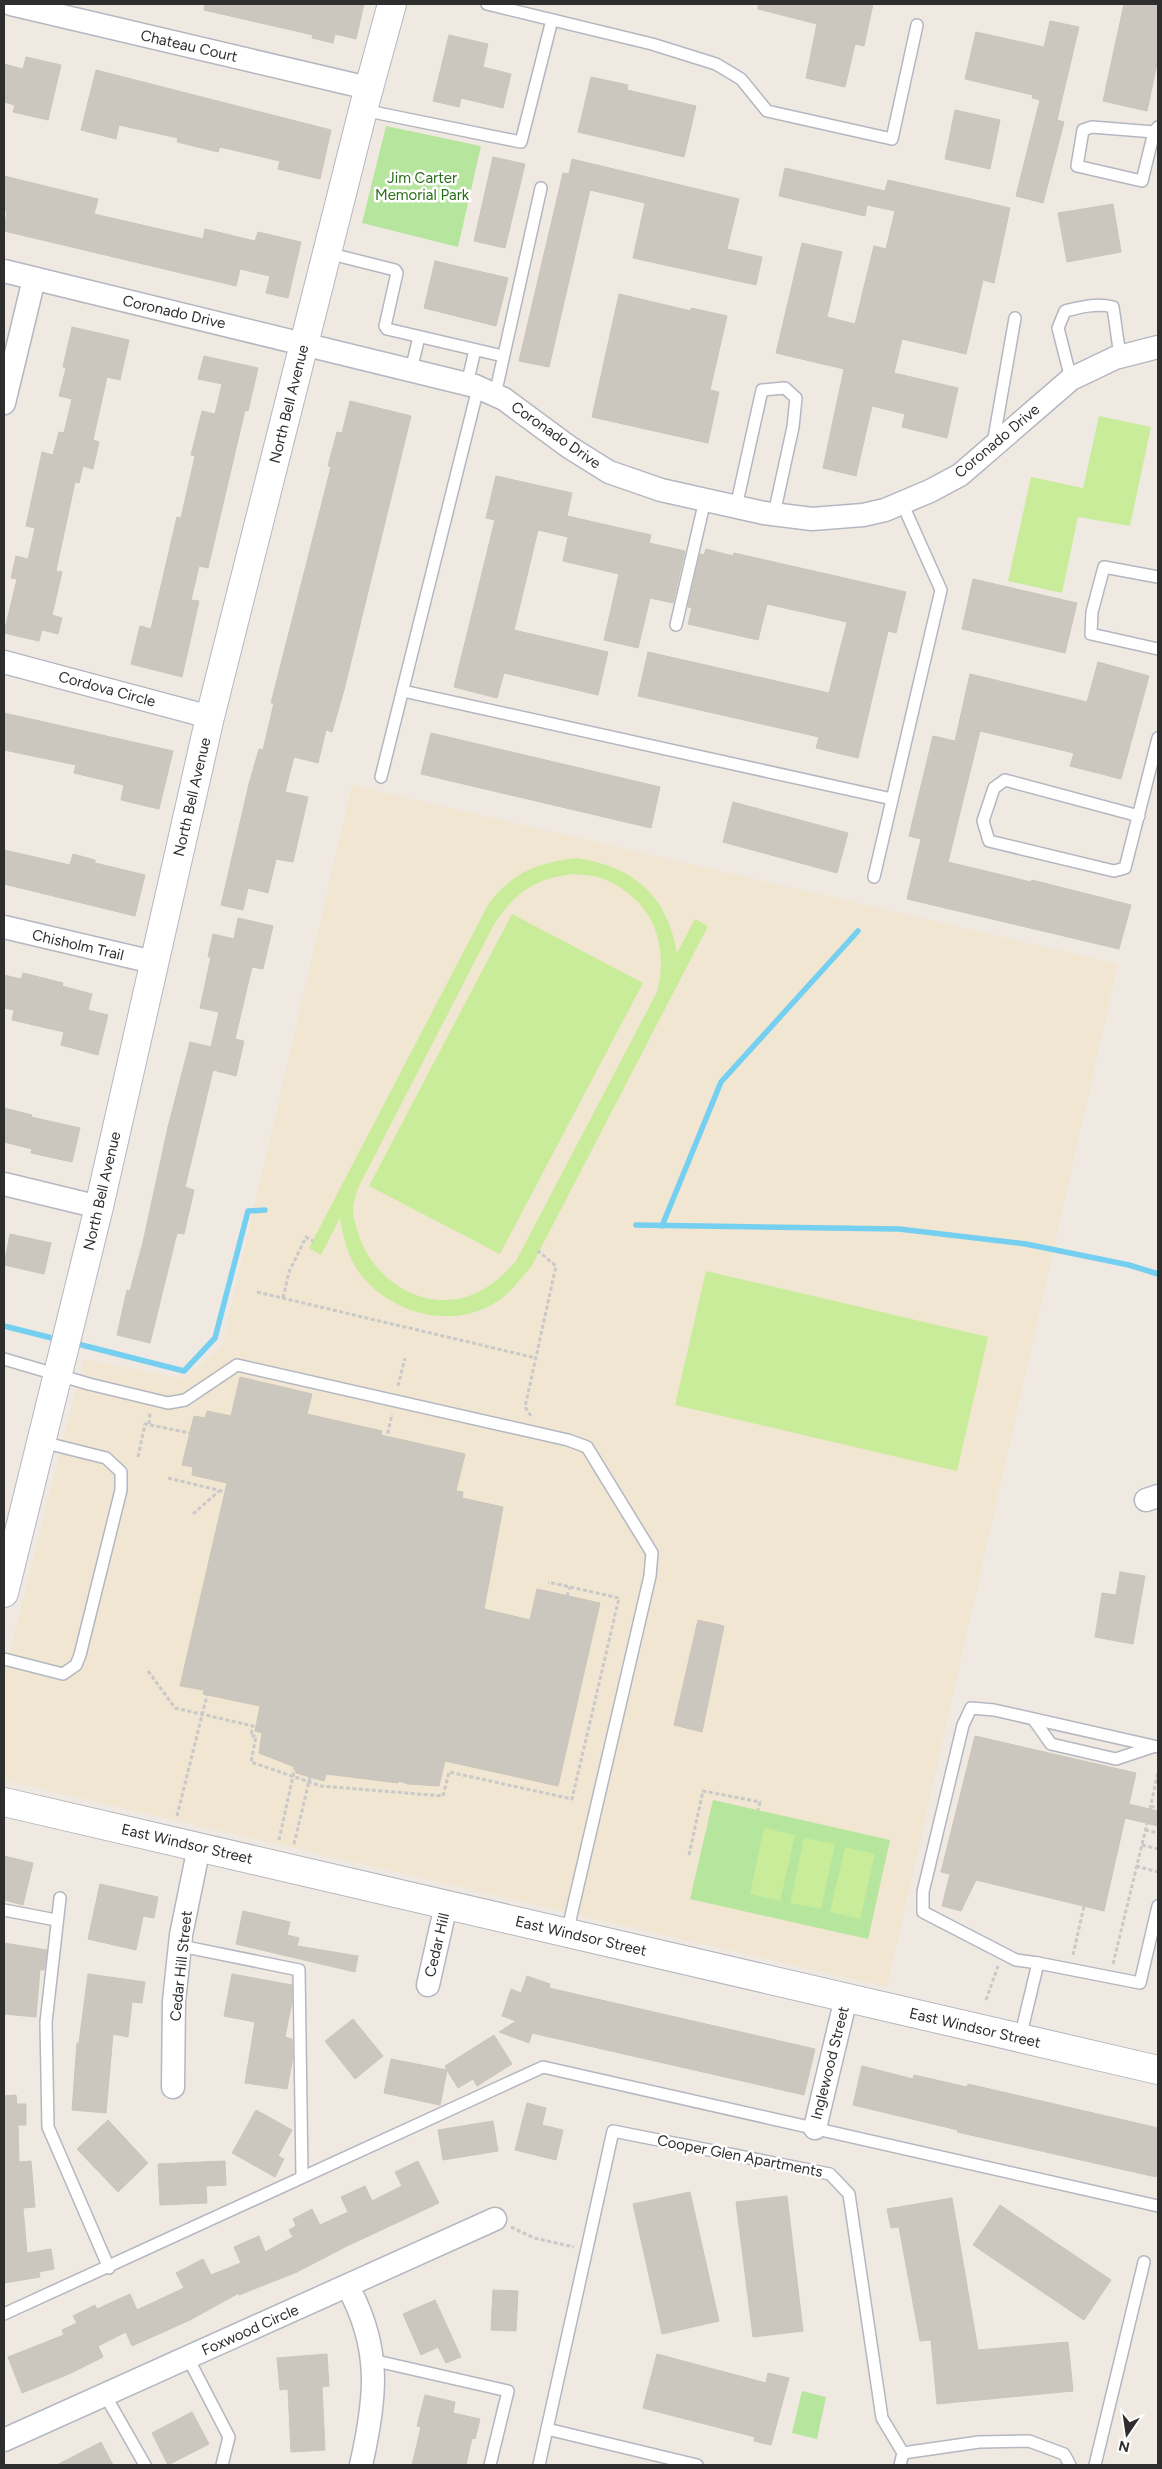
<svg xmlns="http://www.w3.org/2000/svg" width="1162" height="2469" font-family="Figtree,sans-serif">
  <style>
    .education { fill: #f0e6d1 }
    .green { fill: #b6e59e }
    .pitch { fill: #c9ec9a; fill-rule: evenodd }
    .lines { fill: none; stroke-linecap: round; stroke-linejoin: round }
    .stream { stroke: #75cff0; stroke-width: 5.5 }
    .building { fill: #cbc7bf; stroke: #cbc5ba }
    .lane-casing { stroke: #b4b7c1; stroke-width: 14 }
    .street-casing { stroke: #b4b7c1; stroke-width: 25 }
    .secondary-casing { stroke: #b4b7c1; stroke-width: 30 }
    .path { stroke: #c9c9c9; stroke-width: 3; stroke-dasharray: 4 2.5; stroke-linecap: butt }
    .lane { stroke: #fff; stroke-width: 11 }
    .street { stroke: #fff; stroke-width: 22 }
    .secondary { stroke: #fff; stroke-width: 28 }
    .labels { text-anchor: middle; stroke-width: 5; stroke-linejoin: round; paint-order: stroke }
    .street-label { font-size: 15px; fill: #2e2e2e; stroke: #fff }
    .park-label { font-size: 15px; fill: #2c6e1b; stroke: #fff }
  </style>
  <rect width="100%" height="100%" fill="#efe9e1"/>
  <path class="education" d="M352,785L1118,964L887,1987L4,1780V1674L84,1359L183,1379L222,1346Z"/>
  <g class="green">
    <path d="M386,126L481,146L458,247L362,223Z"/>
    <path d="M713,1800L890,1840L868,1939L690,1899Z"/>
    <path d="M802,2391L826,2397L817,2439L792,2433Z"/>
  </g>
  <g class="pitch">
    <path d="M1099,416L1151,427L1130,526L1078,517L1062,593L1008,581L1031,477L1083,488Z"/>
    <path d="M577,858C634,867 667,895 677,953L695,919L708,926L531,1267C520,1279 510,1294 496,1302C450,1332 383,1312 355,1266C346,1251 343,1235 340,1218L321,1255L309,1248L489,903C515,871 537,863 577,858ZM574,874C583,875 593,875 601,878C651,897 670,942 657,992L516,1261C500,1279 482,1295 457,1299C413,1306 373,1276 359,1236C357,1228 353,1218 353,1210C353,1203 356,1195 358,1188L492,928C513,894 534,878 574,874Z"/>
    <path d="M512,914L643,983L500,1254L369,1186Z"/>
    <path d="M706,1271L988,1337L957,1471L675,1405Z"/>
    <path d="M764,1828L795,1835L780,1901L750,1894Z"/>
    <path d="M804,1838L835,1844L821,1909L790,1903Z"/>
    <path d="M845,1847L875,1854L860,1919L830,1912Z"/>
  </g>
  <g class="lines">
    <g class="stream">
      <path d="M636,1225L899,1229L1026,1244L1129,1265L1158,1274"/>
      <path d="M662,1226L721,1082L858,931"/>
      <path d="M4,1326L60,1340"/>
      <path d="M74,1343L184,1371L215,1338L248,1211L265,1210"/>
    </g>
  </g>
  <g class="building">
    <path d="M205,4H364L356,39L335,34L333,43L312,38L313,35L204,10Z"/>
    <path d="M758,4H873L864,46L855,44L845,87L806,78L817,24L758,9Z"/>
    <path d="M1124,4H1158V59L1147,111L1103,101Z"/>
    <path d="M1050,21L1079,27L1057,120L1064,122L1043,203L1016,196L1040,100L1032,98L1033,95L965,79L976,32L1044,47Z"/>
    <path d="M449,35L488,44L483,67L511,74L503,108L461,98L459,107L433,101Z"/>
    <path d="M26,57L61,65L48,120L13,112L15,105L4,102V64L23,69Z"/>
    <path d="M96,70L331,130L320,179L278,169L280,161L220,147L218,152L177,142L178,138L119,125L116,139L81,130Z"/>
    <path d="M591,77L628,85L627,90L696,106L684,157L578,132Z"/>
    <path d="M955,110L1000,120L990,169L945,159Z"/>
    <path d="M493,157L525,164L505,248L474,241Z"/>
    <path d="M572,159L739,199L727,249L762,257L756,285L633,258L645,203L590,190L549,367L519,361L563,173L569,174Z"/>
    <path d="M785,168L885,191L888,180L1010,208L994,283L983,280L966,354L902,339L894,373L958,388L947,438L902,427L905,414L872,406L856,476L823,468L844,369L776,353L802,243L842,252L827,317L855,324L874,246L886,249L895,211L867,205L865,216L779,196Z"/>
    <path d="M4,176L98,199L94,214L203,239L205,229L255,241L258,232L301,242L288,298L266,293L270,276L240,269L236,286L4,231L7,211H4Z"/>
    <path d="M1113,204L1121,252L1067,262L1058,213Z"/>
    <path d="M435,261L508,278L496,326L424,308Z"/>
    <path d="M619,294L691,311V308L727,316L710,390L719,392L708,443L592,417Z"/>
    <path d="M72,327L129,340L120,380L107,377L93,440L99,442L93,469L83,466L79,483L75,482L56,571L62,572L52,615L62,618L58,634L42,630L39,641L4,633L17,579L11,578L16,556L28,559L35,528L26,526L42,452L53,455L59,432L64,433L72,399L59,396L66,368L63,367Z"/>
    <path d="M204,356L258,368L248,411L245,410L208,568L199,566L191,600L199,601L182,677L131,664L140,626L151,629L177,517L181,518L195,456L191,455L202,411L215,414L222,384L198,379Z"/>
    <path d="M350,401L411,416L344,690L332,732L326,730L318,763L294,757L285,792L308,797L293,862L276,859L268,893L248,888L243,910L221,905L249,784L259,749L263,750L274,703H271L331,467L328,466L337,432L342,433Z"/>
    <path d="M496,476L572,493L567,516L651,535L649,543L685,551L673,603L650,598L638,648L604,640L619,574L563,561L568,537L538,530L514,630L608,652L598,695L504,673L497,698L454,687L495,520L486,518Z"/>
    <path d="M706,549L733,556L734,553L906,592L896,633L888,631L858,758L816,748L819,737L638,696L648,652L829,693L847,622L767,604L758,640L688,624L692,608L688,607L700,554L704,555Z"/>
    <path d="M973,579L1077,603L1065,653L962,629Z"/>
    <path d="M1098,662L1149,676L1121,779L1070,766L1074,753L980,731L948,862L1031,882L1032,880L1131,905L1119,949L907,899L921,839L909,836L933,736L955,741L970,674L1087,702Z"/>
    <path d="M4,713L173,751L159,809L121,800L124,785L74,773L76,765L4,750Z"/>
    <path d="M431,733L660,787L651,828L421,774Z"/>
    <path d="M733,802L848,833L837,873L723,842Z"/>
    <path d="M4,850L70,865L73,854L95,860V863L145,875L135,916L4,884Z"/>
    <path d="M238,918L273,926L263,969L252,967L235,1039L244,1041L236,1076L213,1070L185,1187L194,1190L184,1234L177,1233L150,1343L117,1335L127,1290L130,1291L143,1242L168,1127L190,1042L211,1047L219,1012L200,1008L211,957H208L213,934L234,939Z"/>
    <path d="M23,973L63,983L62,986L92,994L88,1010L108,1015L98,1055L61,1045L64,1032L12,1020L14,1010L4,1008V975L21,979Z"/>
    <path d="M4,1108L32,1115L31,1117L80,1128L72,1162L31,1153L32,1149L4,1142Z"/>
    <path d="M10,1234L51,1243L44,1274L4,1265Z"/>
    <path d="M240,1377L312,1394L307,1414L382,1431L381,1435L465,1454L456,1491L463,1492L462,1498L503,1507L484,1609L530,1620L537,1589L600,1603L558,1786L445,1761L439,1786L408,1784L399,1781L398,1783L326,1774L324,1781L296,1773L295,1767L259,1753L262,1733L255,1731L260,1706L203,1694L204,1690L180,1686L227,1483L192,1475L193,1467L182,1465L194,1416L205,1418L207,1411L231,1416Z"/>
    <path d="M1120,1572L1145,1576L1133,1644L1095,1637L1102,1593L1116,1595Z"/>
    <path d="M698,1620L724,1626L702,1732L674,1725Z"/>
    <path d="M975,1736L1136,1773L1129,1804L1158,1811V1826L1125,1818L1104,1911L976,1880L961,1911L942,1906L950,1874L941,1872Z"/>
    <path d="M4,1856L33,1863L23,1905L4,1900Z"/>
    <path d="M100,1884L158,1897L154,1918L143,1916L136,1950L88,1939Z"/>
    <path d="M243,1911L290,1922L287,1935L299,1938L297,1946L358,1956L355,1972L236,1944Z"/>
    <path d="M4,1943L47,1950L44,1970H40L36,2017L4,2014Z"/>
    <path d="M88,1974L145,1982L142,2003L132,2002L128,2037L113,2034L106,2113L72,2110L77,2043H79Z"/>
    <path d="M232,1974L292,1985V2002L285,2037L292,2039L293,2057L287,2089L245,2083L255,2022L224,2016Z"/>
    <path d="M527,1976L550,1984L549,1988L815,2049L804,2095L532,2033L529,2043L499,2032L516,2021L502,2016L511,1989L521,1993Z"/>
    <path d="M353,2019L383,2056L355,2079L325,2041Z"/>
    <path d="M494,2035L512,2064L477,2086L473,2079L458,2088L447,2070L440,2105L384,2093L391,2059L447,2070L445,2066Z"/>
    <path d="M862,2066L913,2079L914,2075L967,2087L968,2084L1158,2128V2165L1156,2177L957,2132L958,2130L853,2105Z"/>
    <path d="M16,2095L17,2104H26V2125H18L19,2162L31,2161L35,2207L23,2208L27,2253L51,2249L54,2269L39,2272L40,2277L4,2283V2096Z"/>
    <path d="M527,2103L546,2108L542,2125L563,2130L556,2160L515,2150Z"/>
    <path d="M256,2110L292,2130L278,2156L284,2159L275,2177L232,2153Z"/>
    <path d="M108,2120L148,2163L118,2192L77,2149Z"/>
    <path d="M493,2121L498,2151L443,2160L438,2130Z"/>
    <path d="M225,2161L226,2185L206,2186L207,2203L160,2205L158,2164Z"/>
    <path d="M418,2161L439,2203L347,2246L297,2272L239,2295V2293L190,2320L132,2346L126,2332L98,2346L103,2357L69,2374L22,2393L8,2357L64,2335L62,2330L77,2323L73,2316L95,2305L97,2309L130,2294L137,2310L184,2288L176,2273L203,2259L211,2275L241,2263L234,2247L259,2236L265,2252L293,2237L289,2230L296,2226L293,2219L312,2209L320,2225L348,2212L341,2197L365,2186L372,2201L402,2186L395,2172Z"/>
    <path d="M690,2192L719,2321L662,2334L633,2204Z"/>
    <path d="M787,2196L803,2331L753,2337L736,2202Z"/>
    <path d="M952,2198L978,2350L1068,2342L1073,2391L937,2404L931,2340L920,2341L899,2227L891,2228L887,2209Z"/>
    <path d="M1000,2205L1111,2280L1084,2320L973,2245Z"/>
    <path d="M493,2290L518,2291L516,2331L491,2330Z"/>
    <path d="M435,2300L461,2357L446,2363L438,2347L421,2355L403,2314Z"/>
    <path d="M327,2354L329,2386L322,2387L325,2450L291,2452L288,2389L280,2390L277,2358Z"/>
    <path d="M657,2354L766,2383L768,2373L789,2378L771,2445L754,2441L755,2437L643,2408Z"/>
    <path d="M425,2395L455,2402L453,2413L480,2419L475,2439L472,2438L466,2465H412L421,2427L417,2426Z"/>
    <path d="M192,2412L209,2444L168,2465L152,2433Z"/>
    <path d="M101,2442L113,2465H57Z"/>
  </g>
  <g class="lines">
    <g class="lane-casing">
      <g id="lane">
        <path d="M487,4L652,44L716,64L741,79L767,111L892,139L917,25"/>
        <path d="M363,110L521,142L552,20"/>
        <path d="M1154,132L1092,127L1083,130L1077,166L1142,181L1154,132L1158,127"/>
        <path d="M327,253L395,270L397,273L385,326L387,329L503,356"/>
        <path d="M411,370L419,337"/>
        <path d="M1071,379L1058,328L1065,311C1081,307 1096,303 1113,307L1120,356"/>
        <path d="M467,384L475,350"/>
        <path d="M495,395L541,188"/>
        <path d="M993,444L1015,318"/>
        <path d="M736,507L762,390L785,388L796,398L793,427L774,514"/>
        <path d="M1158,577L1104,567L1092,612L1091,634L1158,649"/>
        <path d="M676,625L705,500"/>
        <path d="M403,691L892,799"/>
        <path d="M381,777L478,388"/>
        <path d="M1139,816L1005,780L994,788L983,821L989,841L1114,871L1125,868L1158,738"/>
        <path d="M874,877L941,590L902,503"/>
        <path d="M4,1359L89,1384L168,1403L185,1400L237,1365L568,1440L587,1447L652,1553L650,1576L567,1933"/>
        <path d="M4,1659L63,1674L76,1665L80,1655L121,1490V1472L106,1458L42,1442"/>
        <path d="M1034,1720L1051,1744L1116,1759L1152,1747"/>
        <path d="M60,1898L46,2022L48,2127L109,2268"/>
        <path d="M4,1910L56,1920"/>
        <path d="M181,1946L299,1970L302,2176"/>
        <path d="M1038,1963L1016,1960L923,1912V1892L963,1725L971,1708L994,1710L1158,1747"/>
        <path d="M1020,2038L1038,1963L1140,1983L1158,1906"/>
        <path d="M4,2314L543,2067L1158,2206"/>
        <path d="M188,2358L229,2437L222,2465"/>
        <path d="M372,2360L508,2391L490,2465"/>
        <path d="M105,2395L145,2465"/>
        <path d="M547,2429L697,2465"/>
        <path d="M539,2465L613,2131L830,2174L849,2194L882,2418L903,2453L979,2442L1029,2441L1064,2454L1070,2465"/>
        <path d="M900,2465L903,2453"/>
        <path d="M1095,2465L1144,2262"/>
      </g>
    </g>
    <g class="street-casing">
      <g id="street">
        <path d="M11,4L368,88"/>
        <path d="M4,271L475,386L504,399L569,447L609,472L661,490L764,513L812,519L863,515L885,510L930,491L960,475L1071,379L1115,358L1158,347"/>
        <path d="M4,403L34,279"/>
        <path d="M4,662L210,717"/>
        <path d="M4,927L153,962"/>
        <path d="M4,1184L99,1207"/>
        <path d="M1146,1500L1158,1496"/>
        <path d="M428,1985L446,1905"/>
        <path d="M173,2087L174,2001L181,1935L199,1847"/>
        <path d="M815,2128L846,1998"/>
        <path d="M348,2287C382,2349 376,2399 361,2465"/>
        <path d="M4,2440L495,2219"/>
      </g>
    </g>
    <g class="secondary-casing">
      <g id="secondary">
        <path d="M4,1593L99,1207L210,717L363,110L392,4"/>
        <path d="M4,1802L1158,2070"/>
      </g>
    </g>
    <g class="path">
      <path d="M257,1292L536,1358"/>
      <path d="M283,1298L289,1272L306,1237L313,1241"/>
      <path d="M398,1386L405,1358"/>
      <path d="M531,1416L525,1407L556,1266L538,1251"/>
      <path d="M149,1424L150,1413"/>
      <path d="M138,1457L145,1424L190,1433"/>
      <path d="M382,1459L392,1414"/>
      <path d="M168,1478L234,1494"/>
      <path d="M193,1514L219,1491"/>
      <path d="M567,1596L570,1587"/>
      <path d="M148,1671L175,1708L253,1726L251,1736H256L251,1762L321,1786L443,1796L449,1772L572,1799L619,1598L548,1582"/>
      <path d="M1151,1806L1158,1808"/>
      <path d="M1150,1809L1158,1772"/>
      <path d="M177,1816L207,1695"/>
      <path d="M1145,1830L1158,1833"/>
      <path d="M279,1840L295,1767"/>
      <path d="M294,1844L310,1777"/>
      <path d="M1142,1845L1158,1849"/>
      <path d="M689,1855L703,1791L760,1802L758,1810"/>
      <path d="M1136,1866L1158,1872"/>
      <path d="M1073,1955L1084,1906"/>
      <path d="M1113,1964L1147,1824"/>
      <path d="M986,2000L998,1966"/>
      <path d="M511,2227L534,2238L574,2247"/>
    </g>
    <use href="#lane" class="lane"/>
    <use href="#street" class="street"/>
    <use href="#secondary" class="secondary"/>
  </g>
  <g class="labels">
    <g class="street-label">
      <text transform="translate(189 46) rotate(13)" y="5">Chateau Court</text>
      <text transform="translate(174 312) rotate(13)" y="5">Coronado Drive</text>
      <text transform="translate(289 404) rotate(-76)" y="5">North Bell Avenue</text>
      <text transform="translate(556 435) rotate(35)" y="5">Coronado Drive</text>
      <text transform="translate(997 441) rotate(-40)" y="5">Coronado Drive</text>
      <text transform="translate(107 689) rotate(15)" y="5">Cordova Circle</text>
      <text transform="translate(192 797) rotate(-77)" y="5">North Bell Avenue</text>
      <text transform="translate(78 945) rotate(13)" y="5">Chisholm Trail</text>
      <text transform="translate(102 1191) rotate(-77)" y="5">North Bell Avenue</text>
      <text transform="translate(187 1844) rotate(13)" y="5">East Windsor Street</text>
      <text transform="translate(581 1936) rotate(13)" y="5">East Windsor Street</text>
      <text transform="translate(437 1945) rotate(-77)" y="5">Cedar Hill</text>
      <text transform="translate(181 1966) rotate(-84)" y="5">Cedar Hill Street</text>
      <text transform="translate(975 2028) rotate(13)" y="5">East Windsor Street</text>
      <text transform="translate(830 2063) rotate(-76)" y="5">Inglewood Street</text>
      <text transform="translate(740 2156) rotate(11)" y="5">Cooper Glen Apartments</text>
      <text transform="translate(250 2330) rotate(-24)" y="5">Foxwood Circle</text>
    </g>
    <g class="park-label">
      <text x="422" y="183">Jim Carter<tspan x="422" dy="17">Memorial Park</tspan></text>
    </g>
  </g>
  <rect width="1162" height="2469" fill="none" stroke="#2e2e2e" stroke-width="10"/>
  <g transform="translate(1127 2434) rotate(193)" stroke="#ffffff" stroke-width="4" paint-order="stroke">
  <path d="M0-4L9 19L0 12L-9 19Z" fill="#2e2e2e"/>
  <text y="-8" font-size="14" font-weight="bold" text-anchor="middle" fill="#2e2e2e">N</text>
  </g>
</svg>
